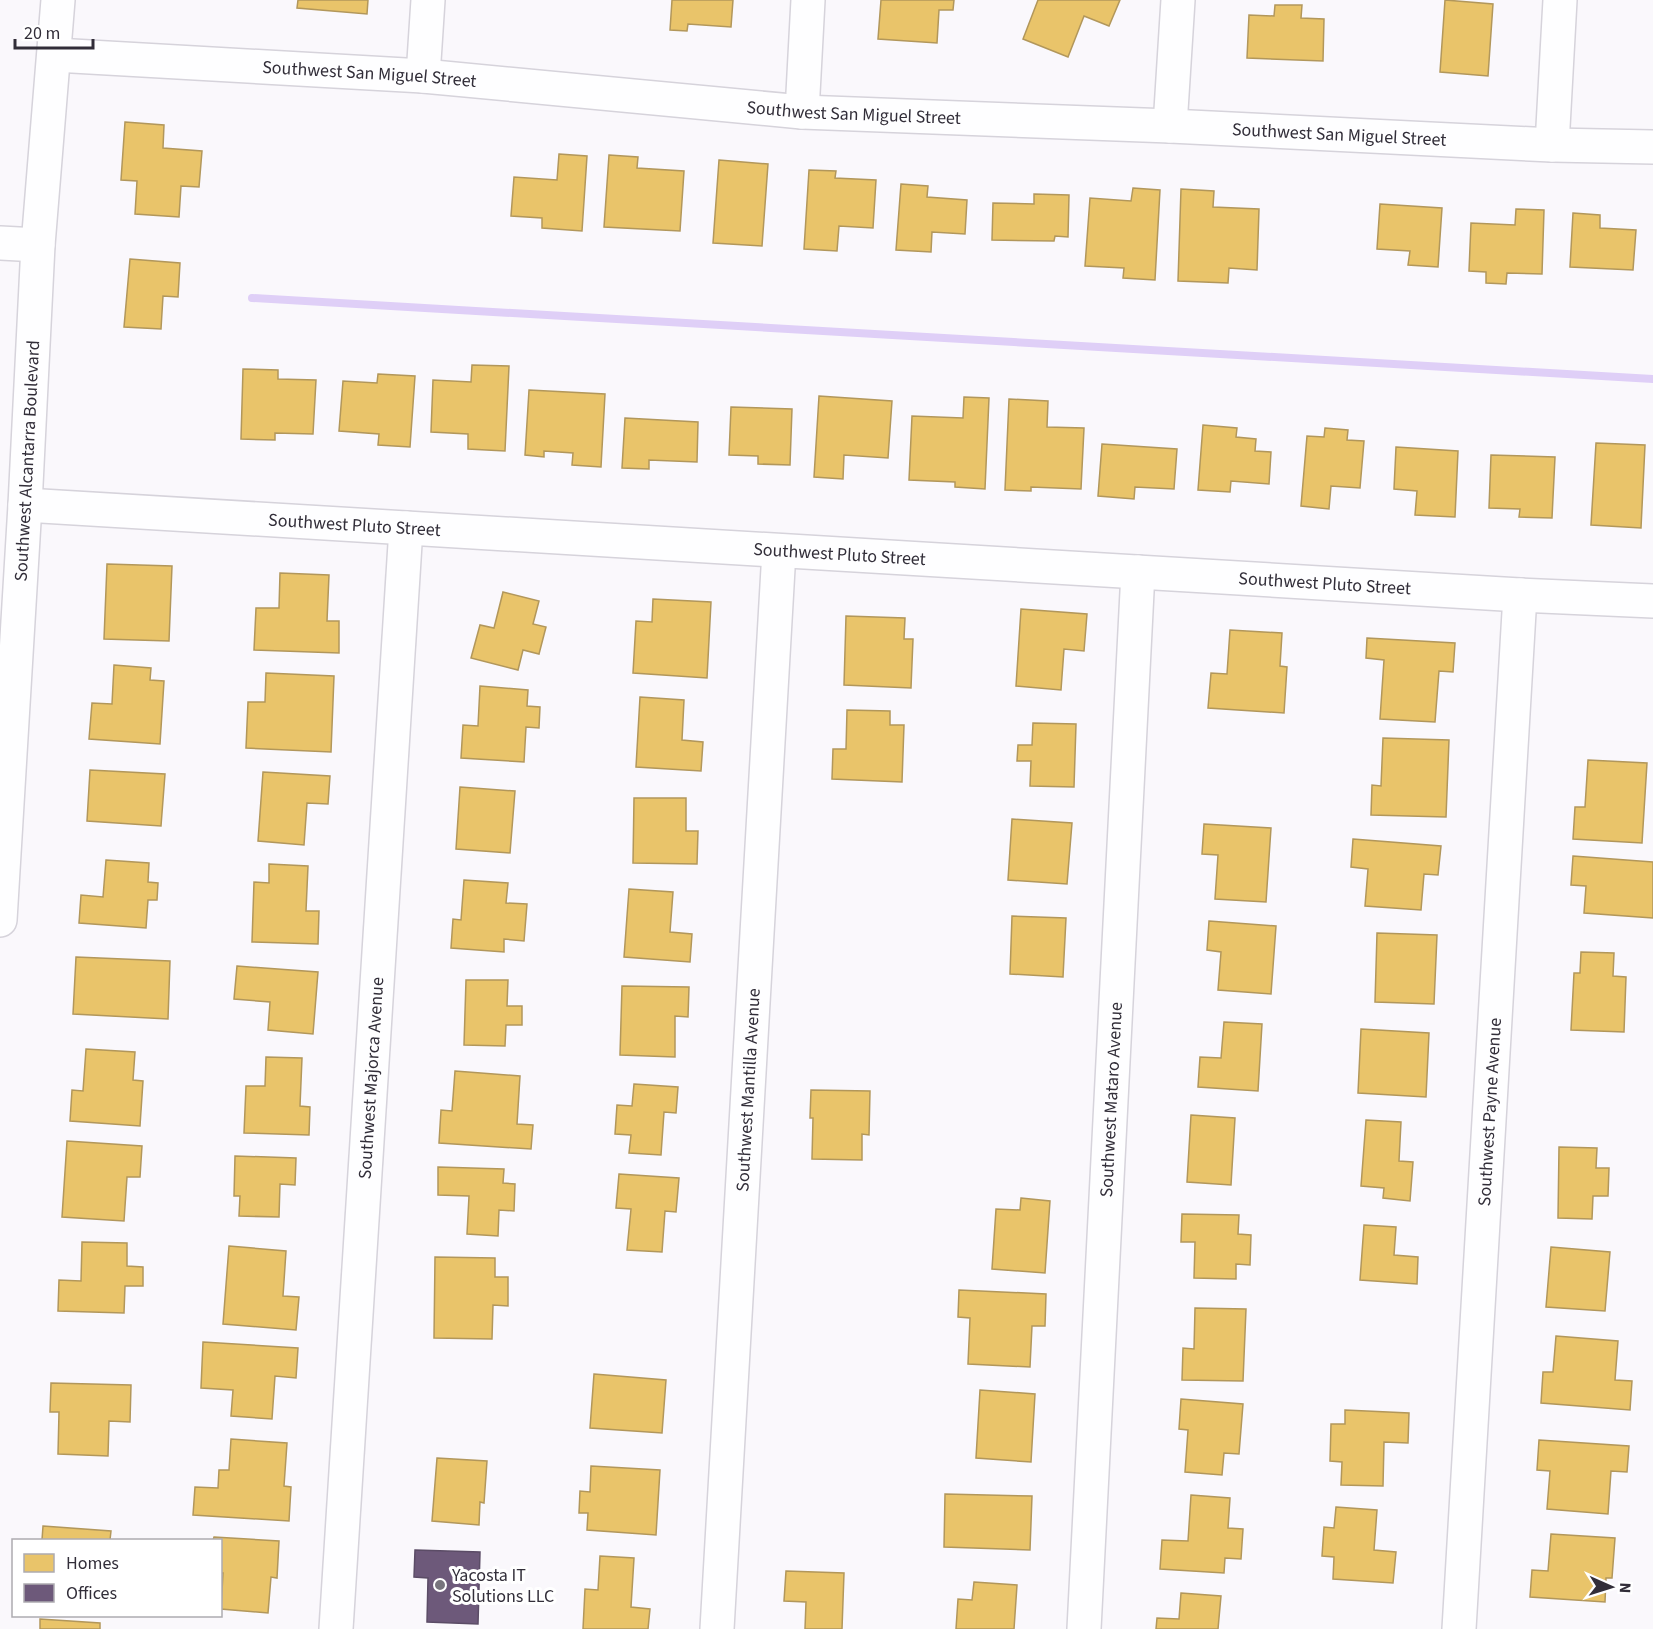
<svg xmlns="http://www.w3.org/2000/svg" width="1653" height="1629" font-family="'Source Sans 3',sans-serif">
  <style>
    .homes { fill: #e9c46a; stroke: #b2975b; stroke-width: 1.5 }
    .offices { fill: #6d597a; stroke: #5b4c66; stroke-width: 1.5 }
    .lines { fill: none; stroke-linecap: round; stroke-linejoin: round }
    .stream { stroke: #dfcff7; stroke-width: 8 }
    .minor-casing { stroke: #d6d3db; stroke-width: 36 }
    .minor { stroke: #fefeff; stroke-width: 33 }
    .poi-dot { fill: #78757d; stroke: #fff; stroke-width: 2 }
    .labels { text-anchor: middle; stroke-width: 6; stroke-linejoin: round; paint-order: stroke }
    .street-label { font-size: 18px; fill: #322e39; stroke: #fff }
    .poi-label { font-size: 18px; fill: #322e39; stroke: #fff; text-anchor: start }
  </style>
  <rect width="100%" height="100%" fill="#faf8fc"/>
  <g class="homes">
    <path d="M298,0H368L367,14L297,8Z"/>
    <path d="M672,0H733L731,27L688,24L687,31L670,30Z"/>
    <path d="M881,0H954L953,10H939L937,43L878,39Z"/>
    <path d="M1038,0H1120L1109,26L1084,16L1068,57L1023,39Z"/>
    <path d="M1445,0L1493,4L1488,76L1440,72Z"/>
    <path d="M1275,5H1302L1301,18L1324,19L1323,61L1247,58L1249,15L1274,16Z"/>
    <path d="M125,122L164,125L163,148L202,151L199,187L181,186L179,217L135,214L137,181L121,180Z"/>
    <path d="M559,154L587,156L582,231L542,228V218L511,216L514,177L557,180Z"/>
    <path d="M609,155L638,157L637,168L684,171L680,231L604,227Z"/>
    <path d="M719,160L768,164L762,246L713,243Z"/>
    <path d="M809,170L836,171L835,178L876,180L873,228L839,226L837,251L804,249Z"/>
    <path d="M901,184L928,186L927,197L967,200L965,234L932,232L931,252L896,250Z"/>
    <path d="M1133,188L1160,190L1155,280L1123,278L1124,268L1085,266L1090,198L1131,201Z"/>
    <path d="M1181,189L1214,191L1213,207L1259,209L1257,270L1229,268L1228,283L1178,281Z"/>
    <path d="M1034,194L1069,195L1068,237L1055,236L1054,241L992,240L993,203L1034,204Z"/>
    <path d="M1380,204L1442,208L1438,267L1408,265L1410,251L1377,249Z"/>
    <path d="M1516,209L1544,210L1542,274L1507,273L1506,284L1486,283V272L1469,271L1471,223L1515,225Z"/>
    <path d="M1573,213L1600,215V228L1636,230L1633,270L1570,267Z"/>
    <path d="M130,259L180,263L178,297L163,296L161,329L124,327Z"/>
    <path d="M472,365L509,366L505,451L468,449V434L431,432L433,380L471,382Z"/>
    <path d="M243,369L278,370V379L316,380L313,434L275,433V440L241,439Z"/>
    <path d="M378,374L415,376L410,447L378,445L379,434L339,431L343,381L377,383Z"/>
    <path d="M529,390L605,394L601,467L572,465L573,453L544,451V457L525,455Z"/>
    <path d="M819,396L892,401L888,458L844,455L843,479L814,477Z"/>
    <path d="M964,397L989,398L985,489L955,487V482L909,480L912,416L963,418Z"/>
    <path d="M1009,399L1048,401L1047,427L1084,428L1081,489L1031,487V491L1005,490Z"/>
    <path d="M731,407L792,409L790,465L758,464V456L729,455Z"/>
    <path d="M625,418L698,422L697,462L649,460V469L622,468Z"/>
    <path d="M1203,425L1237,428L1236,437L1256,439L1255,451L1271,452L1269,484L1231,481L1230,492L1198,490Z"/>
    <path d="M1325,428L1348,430L1347,440L1364,441L1360,488L1331,486L1329,509L1301,506L1307,436L1324,437Z"/>
    <path d="M1596,443L1645,445L1641,528L1591,525Z"/>
    <path d="M1102,444L1177,449L1174,489L1135,487L1134,499L1098,496Z"/>
    <path d="M1396,447L1458,451L1455,517L1415,515L1417,491L1394,489Z"/>
    <path d="M1491,455L1555,457L1552,518L1519,517L1520,509L1489,508Z"/>
    <path d="M107,564L172,566L169,641L104,639Z"/>
    <path d="M280,573L329,575L327,621H339V653L254,650L256,608H279Z"/>
    <path d="M503,592L539,601L533,624L546,627L539,654L523,650L518,670L471,658L480,625L494,628Z"/>
    <path d="M653,599L711,602L707,678L633,673L636,621L652,622Z"/>
    <path d="M1021,609L1087,614L1084,651L1064,649L1061,690L1016,686Z"/>
    <path d="M846,616L905,618L904,639H913L911,688L844,685Z"/>
    <path d="M1230,630L1282,633L1280,666L1287,667L1284,713L1208,708L1211,673L1227,674Z"/>
    <path d="M1367,638L1455,643L1453,672L1439,671L1435,722L1380,719L1384,660L1366,658Z"/>
    <path d="M114,665L151,668L150,680L164,681L160,744L89,739L92,703L112,704Z"/>
    <path d="M266,673L334,676L331,752L246,748L248,702H265Z"/>
    <path d="M480,686L528,690L527,706L540,707L539,728L526,727L524,762L461,758L463,725L478,726Z"/>
    <path d="M640,697L684,700L682,740L703,742L701,771L636,767Z"/>
    <path d="M847,710L890,711V725H904L902,782L832,779L833,749H846Z"/>
    <path d="M1033,723L1076,724L1074,787L1030,786L1031,761H1017L1018,745H1032Z"/>
    <path d="M1383,738L1449,740L1446,817L1371,815L1372,785L1381,786Z"/>
    <path d="M1588,760L1647,763L1642,843L1573,839L1575,807H1585Z"/>
    <path d="M90,770L165,774L161,826L87,821Z"/>
    <path d="M263,772L330,776L328,804L307,803L304,845L258,841Z"/>
    <path d="M460,787L515,791L510,853L456,849Z"/>
    <path d="M634,798H686V831H698L697,864L633,863Z"/>
    <path d="M1012,819L1072,823L1067,884L1008,880Z"/>
    <path d="M1204,824L1271,828L1266,902L1215,899L1218,855L1202,854Z"/>
    <path d="M1353,839L1441,846L1438,875L1424,874L1421,910L1365,906L1368,869L1351,867Z"/>
    <path d="M1573,856L1653,862V918L1584,913L1586,886L1571,885Z"/>
    <path d="M106,860L149,863L148,882L158,883L157,900H148L146,928L79,923L81,895L103,897Z"/>
    <path d="M269,864L308,866L306,911H319L318,944L252,942L254,882L269,883Z"/>
    <path d="M464,880L508,883L506,903L527,904L524,941L504,939V952L451,948L453,919L461,920Z"/>
    <path d="M629,889L673,892L670,932L692,934L690,962L624,957Z"/>
    <path d="M1012,916L1066,918L1063,977L1010,974Z"/>
    <path d="M1209,921L1276,926L1271,994L1218,990L1221,952L1207,950Z"/>
    <path d="M1377,933L1437,935L1434,1004L1375,1002Z"/>
    <path d="M1581,952L1614,953L1613,976L1626,977L1624,1032L1571,1030L1574,973H1580Z"/>
    <path d="M76,957L170,961L168,1019L73,1014Z"/>
    <path d="M237,966L318,972L313,1034L268,1030L270,1002L234,999Z"/>
    <path d="M466,980H508L507,1006H522V1025H506L505,1046L464,1045Z"/>
    <path d="M622,986L689,987L688,1017L675,1016V1057L620,1055Z"/>
    <path d="M1224,1022L1262,1024L1258,1091L1198,1087L1200,1057L1221,1058Z"/>
    <path d="M1361,1029L1429,1033L1426,1097L1358,1093Z"/>
    <path d="M86,1049L135,1052L133,1080L143,1081L140,1126L70,1121L72,1090L83,1091Z"/>
    <path d="M266,1057L302,1058L300,1106L310,1107L309,1135L244,1133L246,1086H265Z"/>
    <path d="M455,1071L520,1076L517,1124L533,1125L531,1149L439,1143L441,1110L452,1111Z"/>
    <path d="M634,1084L678,1087L676,1113L664,1112L661,1155L629,1153L631,1135L615,1134L617,1105L632,1106Z"/>
    <path d="M811,1090L870,1091L869,1135L862,1134V1160L812,1159L813,1118H810Z"/>
    <path d="M1191,1115L1235,1118L1231,1185L1187,1182Z"/>
    <path d="M1366,1120L1401,1122L1399,1161L1413,1162L1410,1201L1383,1198L1384,1188L1361,1186Z"/>
    <path d="M67,1141L142,1146L140,1177H127L124,1221L62,1217Z"/>
    <path d="M1559,1147L1597,1148L1596,1168H1609L1608,1196H1593L1592,1219L1558,1218Z"/>
    <path d="M235,1156L296,1158L295,1185L280,1184L279,1217L239,1216L240,1196H234Z"/>
    <path d="M438,1167L504,1169L503,1183L515,1184L514,1211L499,1210L498,1236L467,1234L469,1196L438,1195Z"/>
    <path d="M619,1174L679,1178L676,1212L665,1211L662,1252L627,1250L631,1209L616,1208Z"/>
    <path d="M1021,1198L1050,1201L1045,1273L992,1269L996,1209L1020,1210Z"/>
    <path d="M1182,1214L1239,1215L1238,1234L1251,1235L1250,1265L1236,1264V1279L1194,1278L1195,1242H1181Z"/>
    <path d="M1364,1225L1396,1227L1394,1255L1418,1257L1417,1284L1360,1280Z"/>
    <path d="M82,1242L127,1243V1266L143,1267V1286H125L124,1313L58,1311L59,1280L81,1281Z"/>
    <path d="M229,1246L286,1251L283,1296L299,1297L296,1330L223,1324Z"/>
    <path d="M1551,1247L1610,1252L1605,1311L1546,1307Z"/>
    <path d="M435,1257L495,1258V1277H508V1306L493,1305L492,1339L434,1338Z"/>
    <path d="M959,1290L1046,1294L1045,1326H1032L1030,1367L968,1364L970,1318L958,1317Z"/>
    <path d="M1195,1308L1246,1309L1243,1381L1182,1380L1183,1348L1194,1349Z"/>
    <path d="M1556,1336L1618,1341L1615,1380L1632,1381L1630,1410L1541,1403L1543,1372H1553Z"/>
    <path d="M203,1342L298,1348L296,1378L275,1376L272,1419L231,1416L233,1390L201,1388Z"/>
    <path d="M594,1374L666,1380L662,1433L590,1428Z"/>
    <path d="M51,1383L131,1385L130,1422L109,1421L108,1456L58,1454L59,1412H50Z"/>
    <path d="M980,1390L1035,1394L1031,1462L976,1458Z"/>
    <path d="M1181,1399L1243,1404L1239,1454L1224,1453L1222,1475L1185,1472L1188,1430L1179,1429Z"/>
    <path d="M1345,1410L1409,1413L1408,1443L1384,1442L1383,1486L1341,1485L1342,1462L1330,1461L1331,1424H1345Z"/>
    <path d="M231,1439L287,1443L284,1486L291,1487L289,1521L193,1515L195,1487L218,1488L219,1470H229Z"/>
    <path d="M1539,1440L1629,1446L1627,1472L1611,1471L1608,1514L1547,1509L1550,1471L1537,1470Z"/>
    <path d="M437,1458L487,1461L484,1503L480,1502L479,1525L432,1521Z"/>
    <path d="M591,1466L660,1470L656,1535L587,1530L588,1513H579L580,1491L590,1492Z"/>
    <path d="M945,1494L1032,1496L1030,1550L944,1547Z"/>
    <path d="M1191,1495L1230,1498L1228,1528L1243,1529L1241,1559L1225,1558L1224,1573L1160,1569L1162,1540L1188,1541Z"/>
    <path d="M1336,1507L1377,1510L1374,1550L1396,1552L1393,1583L1333,1579L1334,1557L1322,1556L1324,1527L1334,1528Z"/>
    <path d="M43,1526L111,1531L110,1540H42Z"/>
    <path d="M1551,1534L1615,1538L1612,1578H1606L1605,1602L1530,1597L1532,1570L1548,1571Z"/>
    <path d="M214,1537L279,1541L277,1578L271,1577L268,1613L221,1609L223,1573H220V1540H213Z"/>
    <path d="M600,1556L634,1558L631,1607L650,1609L648,1629H583L585,1589L598,1590Z"/>
    <path d="M786,1571L844,1573L842,1629H805L806,1602L784,1601Z"/>
    <path d="M974,1582L1017,1585L1014,1629H956L958,1599L972,1600Z"/>
    <path d="M1181,1593L1221,1596L1218,1629H1156L1157,1618L1179,1619Z"/>
    <path d="M40,1619L100,1623V1629H40Z"/>
  </g>
  <path class="offices" d="M415,1550L480,1552L478,1624L427,1622L428,1578L414,1577Z"/>
  <g class="lines">
    <path class="stream" d="M252,298L1653,379"/>
    <g class="minor-casing">
      <g id="minor">
        <path id="s1" d="M55,55L423,76L802,112L1170,126L1552,145L1653,147"/>
        <path d="M423,76L428,0"/>
        <path d="M802,112L808,0"/>
        <path d="M1170,126L1178,0"/>
        <path d="M1552,145L1560,0"/>
        <path d="M0,243L38,245"/>
        <path id="s2" d="M25,505L1520,595L1653,601"/>
        <path id="s3" d="M0,920L25,505L38,245L58,0"/>
        <path id="s4" d="M336,1629L406,528"/>
        <path id="s5" d="M717,1629L779,551"/>
        <path id="s6" d="M1084,1629L1138,572"/>
        <path id="s7" d="M1459,1629L1520,595"/>
      </g>
    </g>
    <use href="#minor" class="minor"/>
  </g>
  <circle class="poi-dot" cx="440" cy="1585" r="6"/>
  <g class="labels">
    <g class="street-label">
      <text dy="6" stroke="none"><textPath href="#s1" startOffset="315">Southwest San Miguel Street</textPath></text>
      <text dy="6" stroke="none"><textPath href="#s1" startOffset="801">Southwest San Miguel Street</textPath></text>
      <text dy="6" stroke="none"><textPath href="#s1" startOffset="1287">Southwest San Miguel Street</textPath></text>
      <text dy="6" stroke="none"><textPath href="#s3" startOffset="460">Southwest Alcantarra Boulevard</textPath></text>
      <text dy="6" stroke="none"><textPath href="#s2" startOffset="330">Southwest Pluto Street</textPath></text>
      <text dy="6" stroke="none"><textPath href="#s2" startOffset="816">Southwest Pluto Street</textPath></text>
      <text dy="6" stroke="none"><textPath href="#s2" startOffset="1302">Southwest Pluto Street</textPath></text>
      <text dy="6" stroke="none"><textPath href="#s4" startOffset="552">Southwest Majorca Avenue</textPath></text>
      <text dy="6" stroke="none"><textPath href="#s5" startOffset="540">Southwest Mantilla Avenue</textPath></text>
      <text dy="6" stroke="none"><textPath href="#s6" startOffset="530">Southwest Mataro Avenue</textPath></text>
      <text dy="6" stroke="none"><textPath href="#s7" startOffset="518">Southwest Payne Avenue</textPath></text>
    </g>
    <g class="poi-label">
      <text x="452" y="1581">Yacosta IT<tspan x="452" dy="21">Solutions LLC</tspan></text>
    </g>
  </g>
  <rect x="12" y="1539" width="210" height="78" fill="#ffffff" stroke="#adabb0" stroke-width="1.5"/>
  <rect x="24" y="1554" width="30" height="18" fill="#e9c46a" stroke="#adabb0" stroke-width="1.5"/>
  <text x="66" y="1569" font-size="18" fill="#322e39">Homes</text>
  <rect x="24" y="1584" width="30" height="18" fill="#6d597a" stroke="#adabb0" stroke-width="1.5"/>
  <text x="66" y="1599" font-size="18" fill="#322e39">Offices</text>
  <g transform="translate(1611 1587) rotate(93)" stroke="#ffffff" stroke-width="4.5" paint-order="stroke">
  <path d="M0-4.5L10 22L0 15L-10 22Z" fill="#322e39"/>
  <text y="-9" font-size="16" font-weight="bold" text-anchor="middle" fill="#322e39">N</text>
  </g>
  <path d="M15 39v9h78v-9" fill="none" stroke="#322e39" stroke-width="3"/>
  <text x="24" y="39" font-size="18" fill="#322e39" stroke="#ffffff" stroke-width="4.5" paint-order="stroke">20 m</text>
</svg>
